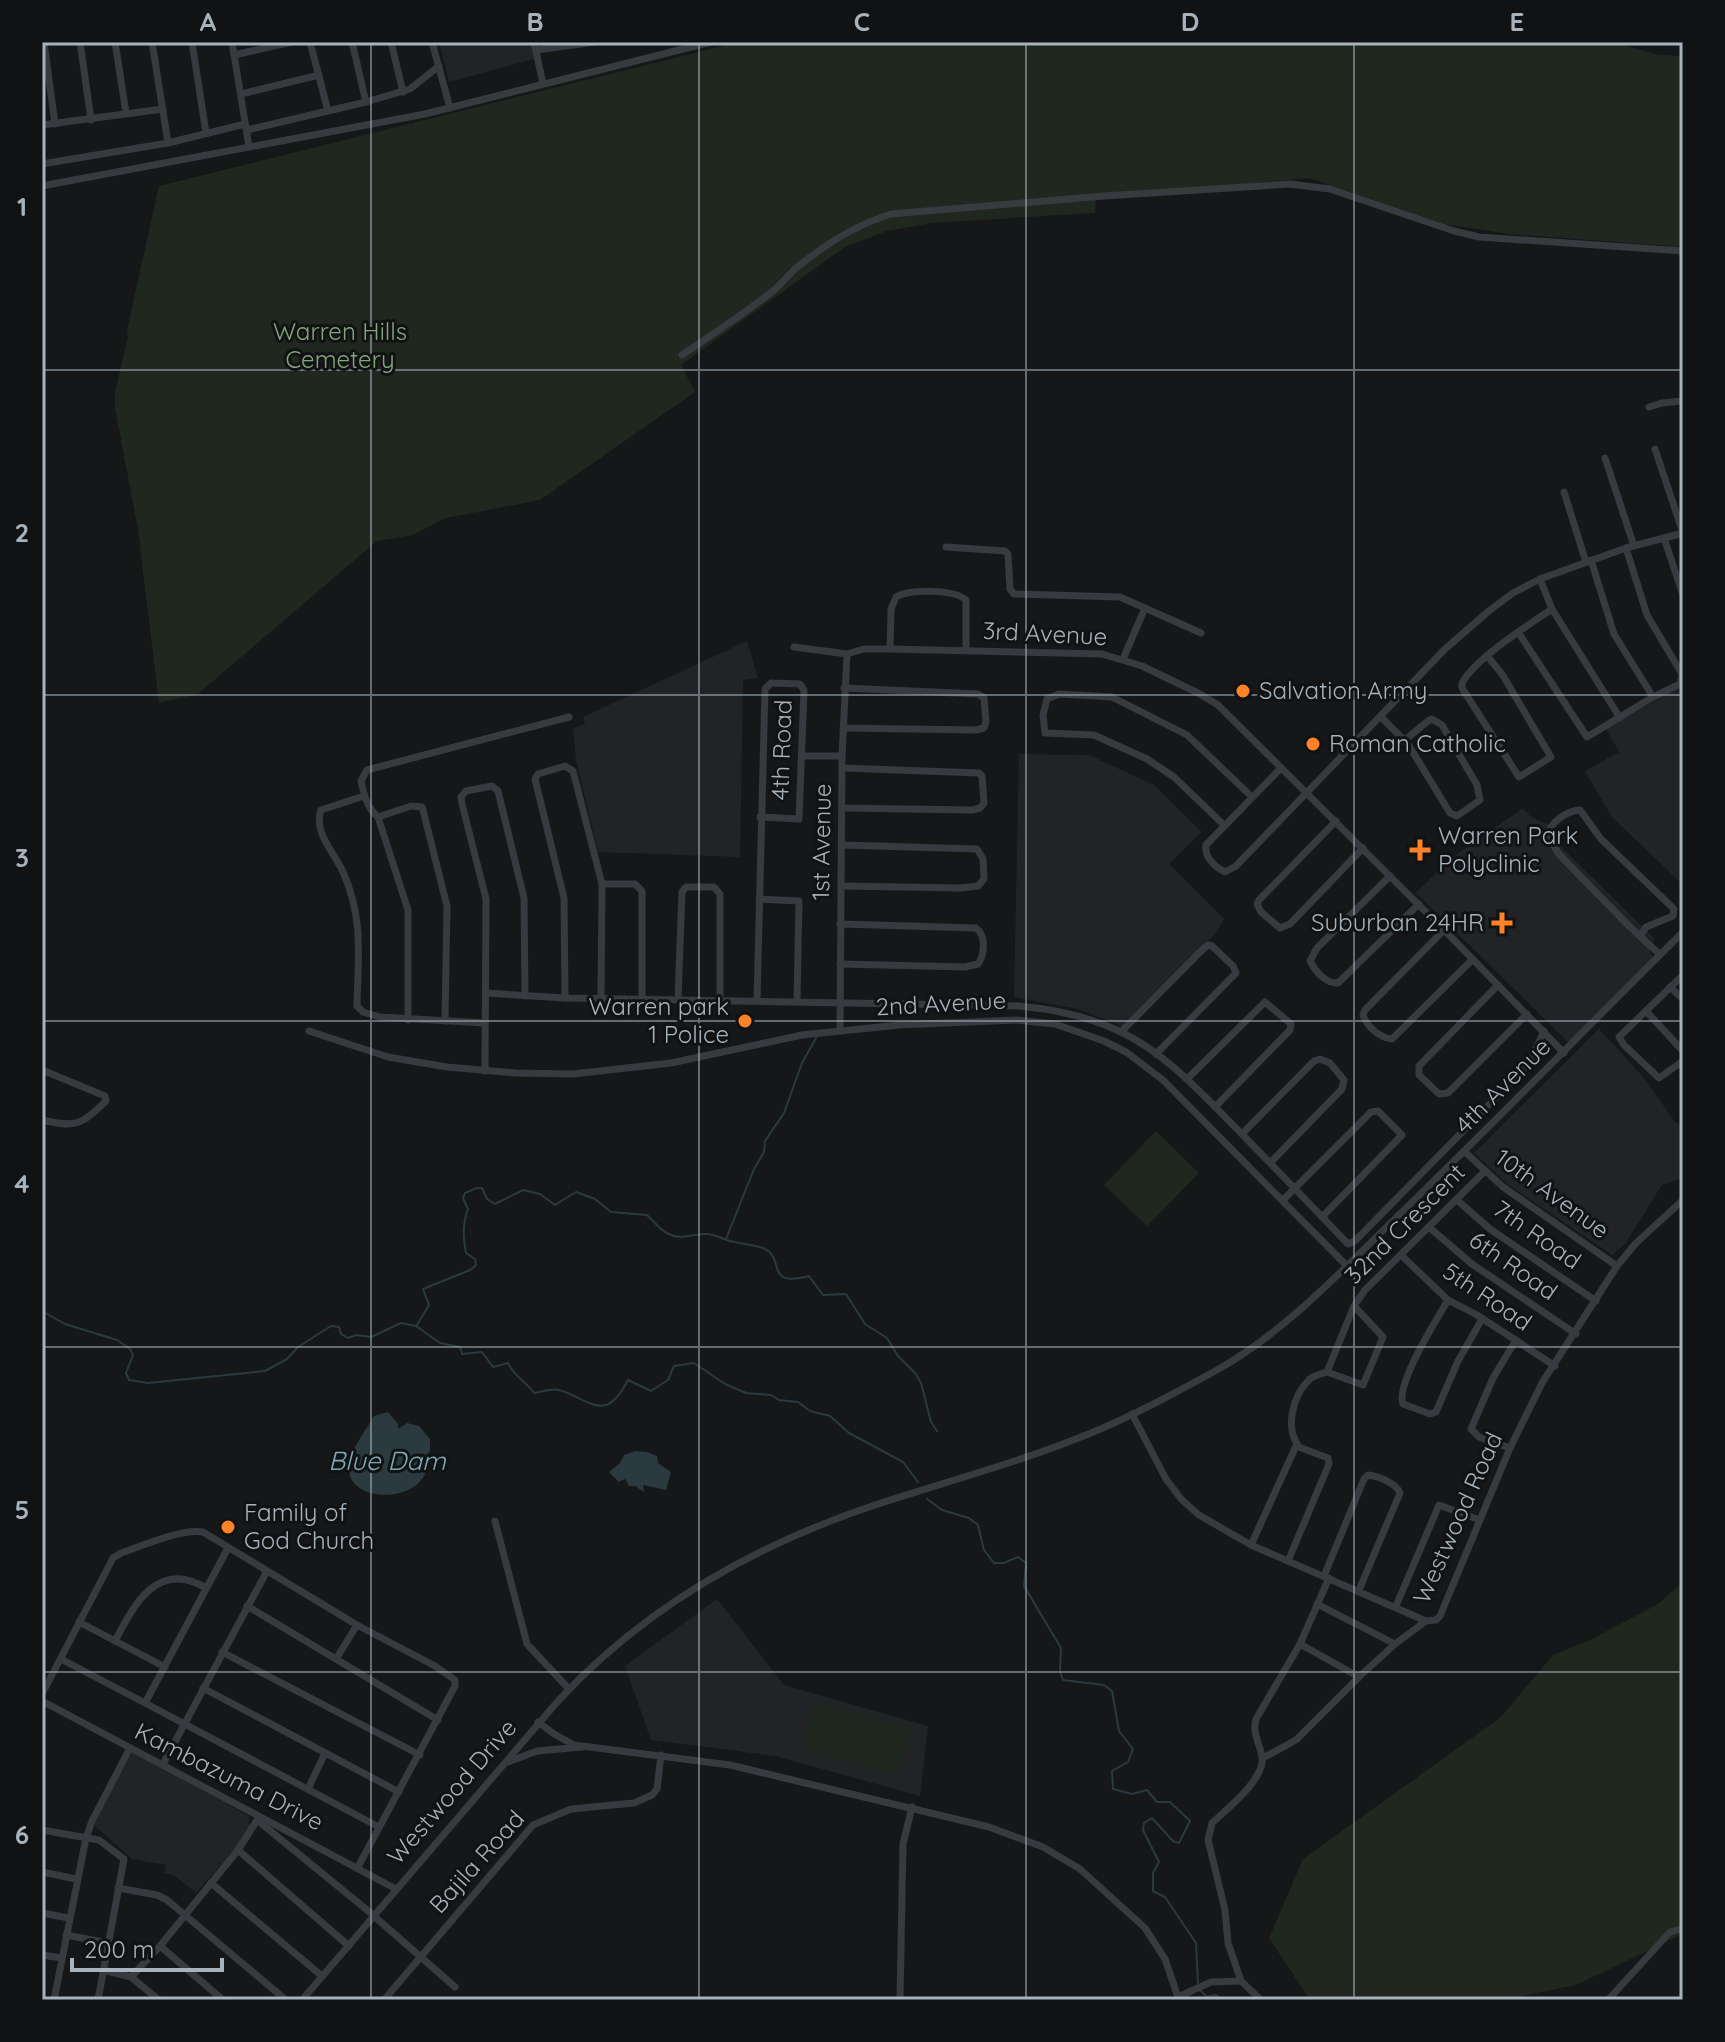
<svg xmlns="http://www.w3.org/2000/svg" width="1725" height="2042" font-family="Quicksand,sans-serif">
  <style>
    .built { fill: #222326 }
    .green { fill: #1f271e }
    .water { fill: #2b3a3e }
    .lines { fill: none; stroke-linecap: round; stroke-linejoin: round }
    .stream { stroke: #2b3a3e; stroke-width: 2 }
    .minor { stroke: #373a3e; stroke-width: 7 }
    .grid { fill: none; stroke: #a7b2ba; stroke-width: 2; stroke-opacity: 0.55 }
    .poi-dot { fill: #ff8228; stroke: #111214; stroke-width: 3 }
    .labels { text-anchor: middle; stroke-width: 6; stroke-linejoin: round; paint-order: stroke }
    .park-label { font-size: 24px; fill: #84a67d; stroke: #111214 }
    .street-label { font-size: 24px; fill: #a7b2ba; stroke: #111214 }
    .poi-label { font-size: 24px; fill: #a7b2ba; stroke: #111214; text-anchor: start }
    .water-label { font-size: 26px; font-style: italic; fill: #7caab7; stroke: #111214 }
    .neatline { fill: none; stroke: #a7b2ba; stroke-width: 3 }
    .grid-label { font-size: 26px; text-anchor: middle; font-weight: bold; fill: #a7b2ba }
  </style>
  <rect width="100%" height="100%" fill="#161719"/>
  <g class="built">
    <path d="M439,42H537L541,57L449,82Z"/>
    <path d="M747,641L758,678L743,680L740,857L598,852L576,760L573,728L585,724L583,717Z"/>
    <path d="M1683,685V885L1612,817L1585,771L1619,752L1606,729Z"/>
    <path d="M1019,754L1089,755L1154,785L1202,832L1169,864L1224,919L1215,934L1124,1027L1078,1009L1014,997Z"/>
    <path d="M1523,808L1531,817L1548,824L1564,850L1654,938L1650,952L1654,958L1570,1044L1416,893L1450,859Z"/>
    <path d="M1599,1029L1645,1079L1675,1122L1683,1126V1178L1662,1185L1625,1244L1612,1255L1507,1184L1474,1153Z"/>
    <path d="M717,1599L784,1685L928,1726L920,1796L775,1756L651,1740L625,1666Z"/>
    <path d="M133,1751L249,1816V1827L237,1846L196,1893L175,1876L164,1873L166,1865L132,1859L93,1824Z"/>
  </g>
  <g class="green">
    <path d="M739,42H1612L1659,55L1683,56V247L1509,234L1444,224L1309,178L1096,197L1095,213L932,223L887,231L845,247L681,365L695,392L540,500L446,518L413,535L377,541L198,694L159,703L138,530L115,408V392L128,337L127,330L159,186Z"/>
    <path d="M1156,1131L1199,1173L1147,1226L1104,1185Z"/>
    <path d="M1683,1582V1934L1576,1985L1503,2000H1310L1269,1938L1303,1859L1501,1717L1553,1655L1588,1641L1658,1604Z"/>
    <path d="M815,1701L911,1728L898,1776L801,1749Z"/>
  </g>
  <g class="water">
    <path d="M388,1412L398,1424V1429L407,1423L419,1426L430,1439V1451L426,1456C438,1505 337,1509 350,1460C354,1445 366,1430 374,1416Z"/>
    <path d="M635,1451L647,1452L657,1456L658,1463L671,1472L666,1490L643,1485L644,1492L635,1486H629L625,1479L619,1482L609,1472L620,1463L624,1455Z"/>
  </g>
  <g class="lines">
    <g class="stream">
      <path d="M726,1239L754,1169L764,1152L765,1141L784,1113L802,1063L816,1038"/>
      <path d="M42,1311L65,1324L117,1340L130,1349L133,1355L126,1373L129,1380L148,1383L265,1371L287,1359L298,1347L331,1326L339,1327L341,1334L348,1338L356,1335L371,1337L401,1323L416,1326L440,1343L460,1347L462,1354L482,1352L493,1367L508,1363C514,1377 525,1380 534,1393C541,1392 552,1388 559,1390C590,1399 605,1425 628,1380L651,1391L668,1380L674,1366L694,1363L725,1384L746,1393L771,1395L779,1400L798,1402L810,1411L830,1416L849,1433L903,1462L918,1482"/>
      <path d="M417,1325L429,1305L423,1289L470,1270L476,1265L475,1259L466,1253C463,1239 463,1222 468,1209L463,1198L465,1193L477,1188H482L487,1199L495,1204L523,1190L540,1194L555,1205L576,1192L595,1199L611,1212L647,1215C655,1222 660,1231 671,1235C683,1240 696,1233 708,1234C715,1235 721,1238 727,1240C739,1244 752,1244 763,1248C787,1258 763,1288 809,1276L823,1295L846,1294L865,1324L887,1338L898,1356L916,1374L921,1383L931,1422L937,1431"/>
      <path d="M927,1499L942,1510L969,1518L978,1525L984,1550L994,1563H1004L1018,1557L1026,1563L1024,1586L1061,1648L1060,1671L1063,1680L1104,1685L1112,1691L1119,1731L1133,1749L1128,1762L1112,1771L1113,1789L1132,1794L1147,1790L1157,1802H1170L1190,1821L1179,1843L1173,1841L1152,1818L1144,1823L1143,1830L1159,1862L1153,1873V1891L1165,1897L1196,1943L1198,1984"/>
      <path d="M1200,1990L1210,2000"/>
      <path d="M1206,1997L1216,1995L1223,2000"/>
    </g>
    <g class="minor">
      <path d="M44,42L55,124"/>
      <path d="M80,42L91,120"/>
      <path d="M115,42L126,113"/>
      <path d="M152,42L168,143"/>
      <path d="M192,42L206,133"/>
      <path d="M232,42L249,147"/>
      <path d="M310,42L328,111"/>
      <path d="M352,42L366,102L410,89L439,66"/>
      <path d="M391,42L403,92"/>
      <path d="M432,42L450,108"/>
      <path d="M534,42L543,84"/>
      <path d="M536,50L595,42"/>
      <path d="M234,55L292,42"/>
      <path d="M241,94L319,75"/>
      <path d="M42,125L163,109"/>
      <path d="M247,130L366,102"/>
      <path d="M42,164L168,143L245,124"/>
      <path d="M42,186L425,114L711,42"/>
      <path d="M682,355C713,334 744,314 773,291C781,284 788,276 795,269C824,245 855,225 891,214L1104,196L1290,184L1330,189L1454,231L1479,237L1683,251"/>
      <path d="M1649,407L1662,403L1683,401"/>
      <path d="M1655,449L1683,533"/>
      <path d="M1605,458L1634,546"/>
      <path d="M1564,492L1586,562"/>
      <path d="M1664,538L1683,595"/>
      <path d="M946,547L1005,551L1008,554L1010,589L1014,594L1120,597L1201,633"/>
      <path d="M1591,560L1614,634L1653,697"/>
      <path d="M1540,579L1552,609L1620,718"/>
      <path d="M1518,632L1587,737L1653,697L1680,684L1682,674L1647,615L1626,548"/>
      <path d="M794,647L847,654L864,649H890L1102,654L1142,666L1200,694L1218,705L1451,937L1564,1053"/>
      <path d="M890,649L891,609L896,597C909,589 954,589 966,600V650"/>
      <path d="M1488,657L1502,674L1551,757L1519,777L1462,688V683C1476,658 1527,626 1552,609"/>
      <path d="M1123,659L1145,608"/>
      <path d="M1381,717L1408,744L1450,813L1457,816L1480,800L1477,785L1442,725L1432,719L1428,721L1405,740"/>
      <path d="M843,728L976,730L984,728L986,722L984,698L978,694L844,688"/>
      <path d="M802,756H842"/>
      <path d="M1281,768L1206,845C1204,857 1215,867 1225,872L1236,866L1445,649L1490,610L1513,593L1540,579L1626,548L1683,533"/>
      <path d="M364,796L321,810C313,832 334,852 343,872C364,919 358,957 357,1006L363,1012L380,1017L485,1023"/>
      <path d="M842,808L972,810L980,808L984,803L982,776L979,773L843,768"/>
      <path d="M378,817C367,808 364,795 361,781L367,770L569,717"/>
      <path d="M1336,821L1259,900L1257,904L1261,912L1280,928L1290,924L1363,848"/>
      <path d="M1224,825L1174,777L1147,759L1094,735L1045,733L1043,715L1047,699L1059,694L1112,697L1187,735L1252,797"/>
      <path d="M1390,876L1317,948L1310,961C1315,971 1326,984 1338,983L1419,904"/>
      <path d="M602,884H635L642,891V999"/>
      <path d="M841,886L960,888L978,886L984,879L983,859L977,849L842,845"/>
      <path d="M759,899L799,901L797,1001"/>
      <path d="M840,924L976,928C986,935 985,954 978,964L965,967L840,964"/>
      <path d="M1444,930L1365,1010L1363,1015C1367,1027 1380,1038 1392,1039L1473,959"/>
      <path d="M1640,936L1646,927L1673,916L1674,909L1601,839L1580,810C1567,811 1550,822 1548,835L1558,853L1578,874L1629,926C1639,935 1649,946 1660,954"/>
      <path d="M1683,975L1619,1037L1624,1045L1659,1078L1683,1061"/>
      <path d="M1498,985L1419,1066V1075L1439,1094L1448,1093L1527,1014"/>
      <path d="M1670,987L1683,999"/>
      <path d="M486,993L565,998L1018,1006C1054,1009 1087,1016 1119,1031C1166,1053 1201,1093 1237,1129C1274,1167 1311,1205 1348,1244L1355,1241L1529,1064L1544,1031"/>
      <path d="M565,998L564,898L535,779L538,774L565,766L573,771L602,884L601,998"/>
      <path d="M678,999L682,892L686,887H714L720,894V999"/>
      <path d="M757,1001L765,689L771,683L800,684L804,690L799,819L760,817"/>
      <path d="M1646,1011L1683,1051"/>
      <path d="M408,1020V910L378,817L411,806L422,807L423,810L447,906L445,1021"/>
      <path d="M309,1031L388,1057L447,1067L515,1073L573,1074L671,1063L802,1035L899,1025L1016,1020L1055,1024L1104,1041L1126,1052L1163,1080L1348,1267"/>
      <path d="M840,1031L842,756L847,654"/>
      <path d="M1121,1032L1201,951L1208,945L1212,946L1233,966L1236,973L1156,1054"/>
      <path d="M42,1070L105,1096L106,1101C81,1125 76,1128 42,1120"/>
      <path d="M485,1071L486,899L462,804L461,797L466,791L492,786L498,791L524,898L525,996"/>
      <path d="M1187,1079L1265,1002L1291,1024L1290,1030L1215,1107"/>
      <path d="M1242,1134L1314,1061L1320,1059L1330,1063L1344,1080L1342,1089L1271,1162"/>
      <path d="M1465,1152L1503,1187L1617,1266"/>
      <path d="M1283,1200L1371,1112L1378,1111L1402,1135L1322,1217"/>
      <path d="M1457,1200L1490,1229L1596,1301"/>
      <path d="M1430,1228L1472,1264L1576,1334"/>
      <path d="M1402,1256L1448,1300L1477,1315L1555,1366"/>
      <path d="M1448,1300C1437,1319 1395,1385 1403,1404L1430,1414L1436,1412L1458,1361L1482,1319"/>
      <path d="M1354,1306L1383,1337L1363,1385L1327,1372L1354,1306L1365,1290L1485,1171"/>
      <path d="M1132,1414L1166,1479L1182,1500L1199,1515L1251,1545L1426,1621L1436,1620L1440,1616L1510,1448L1542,1383L1617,1266L1636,1243L1683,1200"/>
      <path d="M1298,1445C1285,1427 1293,1395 1309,1380C1313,1375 1321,1374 1327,1372"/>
      <path d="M1510,1448L1479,1437L1471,1429L1493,1378L1516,1340"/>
      <path d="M495,1521L527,1644L569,1689"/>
      <path d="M1251,1545L1296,1446L1328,1458L1329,1464L1288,1561"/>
      <path d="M228,1548L145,1703L379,1827"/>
      <path d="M1324,1576L1364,1479L1368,1475C1378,1476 1396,1483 1400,1493L1359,1590"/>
      <path d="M1317,1604L1395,1644"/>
      <path d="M247,1606L438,1720"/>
      <path d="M1396,1606L1439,1505L1480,1520"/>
      <path d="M79,1622L165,1667"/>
      <path d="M115,1641C134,1604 158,1559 206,1588"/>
      <path d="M1300,1644L1359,1677"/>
      <path d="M222,1652L420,1755"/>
      <path d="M61,1659L145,1703"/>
      <path d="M336,1659L357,1625"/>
      <path d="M203,1688L399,1792"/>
      <path d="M42,1694L113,1558L121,1553C142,1546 182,1528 203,1532L357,1625L435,1666L455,1680V1686L358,1867"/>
      <path d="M42,1701L396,1889"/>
      <path d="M538,1722L554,1734L574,1745L730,1765L989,1827L1043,1847L1080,1869L1145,1928L1165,1959L1179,2000"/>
      <path d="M1263,1758L1296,1740L1359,1677L1395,1644L1426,1621"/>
      <path d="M508,1762L537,1751L582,1747"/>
      <path d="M163,1764L267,1571"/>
      <path d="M308,1789L325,1753"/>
      <path d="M259,1817L238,1850L349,1946"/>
      <path d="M257,1820L367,1910L455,1987"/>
      <path d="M42,1830L99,1840L124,1859L98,2000"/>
      <path d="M42,1872L76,1879"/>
      <path d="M211,1883L322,1976"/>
      <path d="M118,1888L157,1895L167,1900L286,2000"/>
      <path d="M42,1913L69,1918"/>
      <path d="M66,1935L108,1943"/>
      <path d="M160,1946L223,2000"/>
      <path d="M42,1955L62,1958"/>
      <path d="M103,1970L131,1977L160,1946L238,1850"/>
      <path d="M131,1977L159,2000"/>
      <path d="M1178,1997L1211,1982L1241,1981"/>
      <path d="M54,2000L86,1838L92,1821L130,1748"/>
      <path d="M302,2000L558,1701C644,1608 755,1545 875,1505C945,1482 1017,1463 1086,1435C1131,1417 1175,1393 1217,1370C1288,1330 1344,1268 1402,1212C1497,1120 1589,1025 1683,932"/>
      <path d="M384,2000L533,1825L571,1809L634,1803L652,1795L657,1789L661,1755"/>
      <path d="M900,2000L903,1844L912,1807"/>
      <path d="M1261,2000L1241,1981L1228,1943L1225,1910L1208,1840L1212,1823C1226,1810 1266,1778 1262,1757C1260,1743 1252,1734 1256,1719L1300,1644L1329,1578"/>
      <path d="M1608,2000L1670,1932L1680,1929L1683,1931"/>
    </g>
  </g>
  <path class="grid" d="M371,42V2000M699,42V2000M1026,42V2000M1354,42V2000M42,370H1683M42,695H1683M42,1021H1683M42,1347H1683M42,1672H1683"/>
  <g class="poi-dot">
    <circle cx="1243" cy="691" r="8"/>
    <circle cx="1313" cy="744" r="8"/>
    <path d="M1416 838h8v8h8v8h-8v8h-8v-8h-8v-8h8z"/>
    <path d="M1498 911h8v8h8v8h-8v8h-8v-8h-8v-8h8z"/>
    <circle cx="745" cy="1021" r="8"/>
    <circle cx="228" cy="1527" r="8"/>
  </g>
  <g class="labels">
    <g class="park-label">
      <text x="340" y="340">Warren Hills<tspan x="340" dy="28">Cemetery</tspan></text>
    </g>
    <g class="street-label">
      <text transform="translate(1045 634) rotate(3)" y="8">3rd Avenue</text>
      <text transform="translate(782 750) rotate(-88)" y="8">4th Road</text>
      <text transform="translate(822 842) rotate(-89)" y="8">1st Avenue</text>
      <text transform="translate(941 1004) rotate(-3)" y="8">2nd Avenue</text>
      <text transform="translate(1503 1086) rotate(-45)" y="8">4th Avenue</text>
      <text transform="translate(1552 1194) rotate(36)" y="8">10th Avenue</text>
      <text transform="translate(1405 1224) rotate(-45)" y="8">32nd Crescent</text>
      <text transform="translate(1537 1235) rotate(35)" y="8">7th Road</text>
      <text transform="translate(1513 1266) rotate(35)" y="8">6th Road</text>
      <text transform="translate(1487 1297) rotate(34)" y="8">5th Road</text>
      <text transform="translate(1458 1518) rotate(-66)" y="8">Westwood Road</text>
      <text transform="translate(229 1777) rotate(27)" y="8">Kambazuma Drive</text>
      <text transform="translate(452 1792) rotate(-49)" y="8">Westwood Drive</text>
      <text transform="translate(477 1862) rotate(-48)" y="8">Bajila Road</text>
    </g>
    <g class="poi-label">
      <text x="1259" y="699">Salvation Army</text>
      <text x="1329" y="752">Roman Catholic</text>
      <text x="1438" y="844">Warren Park<tspan x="1438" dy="28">Polyclinic</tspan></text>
      <text x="1484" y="931" text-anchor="end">Suburban 24HR</text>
      <text x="729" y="1015" text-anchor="end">Warren park<tspan x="729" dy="28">1 Police</tspan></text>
      <text x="244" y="1521">Family of<tspan x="244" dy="28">God Church</tspan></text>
    </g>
    <g class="water-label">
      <text x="387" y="1470">Blue Dam</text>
    </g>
  </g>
  <rect width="1725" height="2042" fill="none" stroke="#111214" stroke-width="88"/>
  <path d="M72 1958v12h150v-12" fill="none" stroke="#a7b2ba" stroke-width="4"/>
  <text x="84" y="1958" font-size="24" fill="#a7b2ba" stroke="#111214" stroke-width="6" paint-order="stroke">200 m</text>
  <rect x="44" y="44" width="1637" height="1954" class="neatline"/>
  <g class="grid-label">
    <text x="208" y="31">A</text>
    <text x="535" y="31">B</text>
    <text x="862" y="31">C</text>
    <text x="1190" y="31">D</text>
    <text x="1517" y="31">E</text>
    <text x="22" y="216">1</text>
    <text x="22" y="542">2</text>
    <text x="22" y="867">3</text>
    <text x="22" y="1193">4</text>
    <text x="22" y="1519">5</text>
    <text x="22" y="1844">6</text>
  </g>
</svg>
